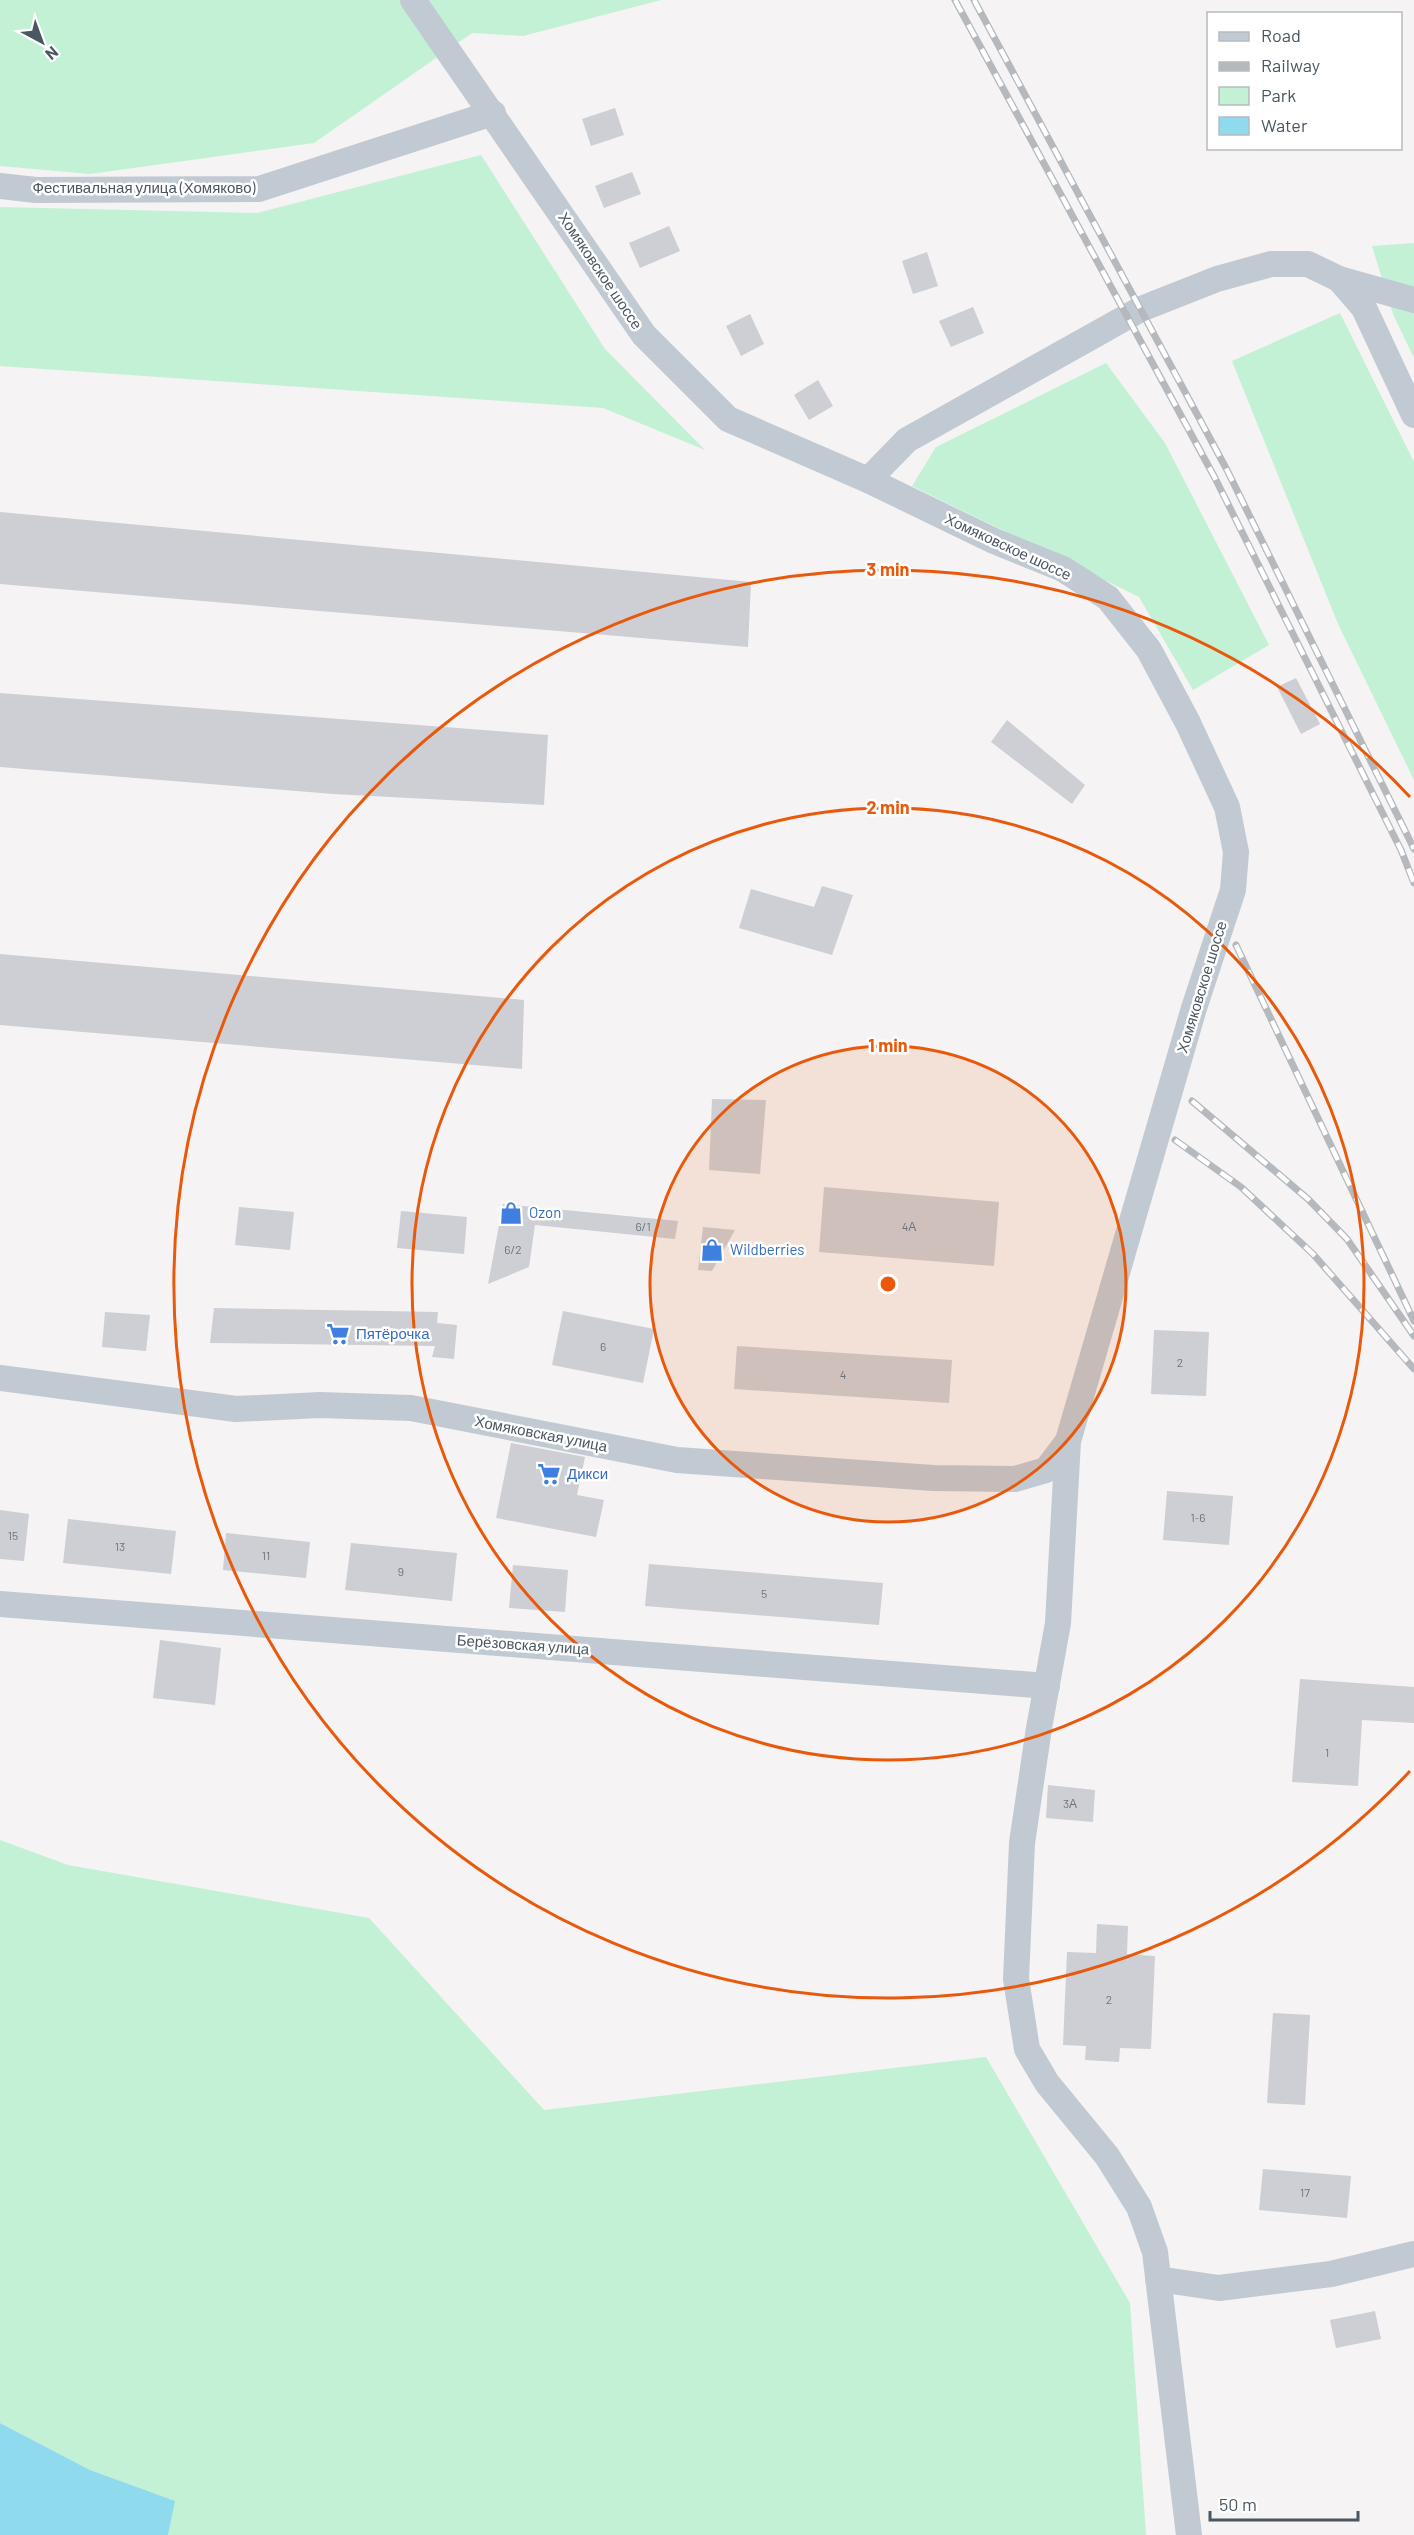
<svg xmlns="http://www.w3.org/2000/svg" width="1414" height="2535" font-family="Barlow,sans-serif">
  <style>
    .green { fill: #c3f1d5 }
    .water { fill: #90daee }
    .building { fill: #cdcfd5 }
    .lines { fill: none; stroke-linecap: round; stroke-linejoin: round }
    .minor { stroke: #c1cad2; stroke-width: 26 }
    .rail-casing { stroke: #b5b8bd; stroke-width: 7 }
    .rail { stroke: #fff; stroke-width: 4.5; stroke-dasharray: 14; stroke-linecap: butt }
    .ring { fill: none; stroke: #e8590c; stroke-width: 3 }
    .labels { text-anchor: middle; stroke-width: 5; stroke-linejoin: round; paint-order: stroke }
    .number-label { font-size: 12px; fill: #6b747e }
    .street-label { font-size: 15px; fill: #4a5661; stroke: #fff }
    .shop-label { font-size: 15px; fill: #366cbe; stroke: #fff; text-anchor: start }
    .centre { fill: #e8590c; stroke: #fff; stroke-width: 3 }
    .ring-label { font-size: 18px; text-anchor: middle; font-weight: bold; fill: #e8590c; stroke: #fff; stroke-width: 5; stroke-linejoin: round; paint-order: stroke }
  </style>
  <rect width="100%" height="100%" fill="#f5f3f3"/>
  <g class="green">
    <path d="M0,0H661L523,36L472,33L314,143L90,174L0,166Z"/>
    <path d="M481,155L605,349L705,450L603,408L0,366V207L257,213Z"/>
    <path d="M1414,243V358L1393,314L1372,246Z"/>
    <path d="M1340,313L1414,462V780L1338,624L1232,361Z"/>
    <path d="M1106,363L1165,443L1269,645L1193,690L1139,597L912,486L936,447Z"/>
    <path d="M0,1840L68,1865L369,1918L544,2110L986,2057L1130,2303L1146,2535H168L174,2501L90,2470L0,2423Z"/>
  </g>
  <path class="water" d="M0,2423L90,2470L175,2501L168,2535H0Z"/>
  <g class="building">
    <path d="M615,108L624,135L591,146L582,119Z"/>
    <path d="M632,172L641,194L604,208L595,186Z"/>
    <path d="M669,226L680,251L640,268L629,243Z"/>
    <path d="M927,252L938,286L913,294L902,261Z"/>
    <path d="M973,307L984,333L951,347L939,321Z"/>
    <path d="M750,314L764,344L741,356L726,326Z"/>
    <path d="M818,380L833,406L809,420L794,395Z"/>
    <path d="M0,512L751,582L748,647L0,584Z"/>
    <path d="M1296,678L1320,724L1301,734L1277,687Z"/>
    <path d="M0,693L548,735L544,805L333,794L0,767Z"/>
    <path d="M1007,720L1085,785L1072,804L991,742Z"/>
    <path d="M822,886L853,895L832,955L739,928L751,889L814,907Z"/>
    <path d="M0,954L524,1000L522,1069L0,1025Z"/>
    <path d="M712,1099L766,1100L760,1174L709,1170Z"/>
    <path d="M824,1187L999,1202L994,1266L819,1252Z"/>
    <path d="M503,1204L678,1221L675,1239L535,1225L529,1267L488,1284Z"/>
    <path d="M239,1207L294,1212L290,1250L235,1245Z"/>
    <path d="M401,1211L467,1217L464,1254L397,1248Z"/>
    <path d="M703,1227L735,1230L712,1271L698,1270Z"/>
    <path d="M214,1308L438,1312L437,1323L457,1325L454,1359L432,1357L435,1346L210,1343Z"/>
    <path d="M563,1311L654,1329L643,1383L552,1365Z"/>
    <path d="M105,1312L150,1315L146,1351L102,1347Z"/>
    <path d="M1154,1330L1209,1332L1206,1396L1151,1394Z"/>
    <path d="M737,1346L952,1360L949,1403L734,1389Z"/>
    <path d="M511,1443L585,1457L577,1495L604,1500L596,1537L496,1518Z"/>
    <path d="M1167,1491L1233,1496L1229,1545L1163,1540Z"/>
    <path d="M0,1510L29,1514L24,1561L0,1559Z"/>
    <path d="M68,1519L176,1531L171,1574L63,1563Z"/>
    <path d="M226,1533L310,1542L306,1578L223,1570Z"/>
    <path d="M351,1543L457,1553L452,1601L345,1590Z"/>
    <path d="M649,1564L883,1583L879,1625L645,1606Z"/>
    <path d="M513,1565L568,1570L565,1612L509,1608Z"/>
    <path d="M160,1640L221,1648L215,1705L153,1698Z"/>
    <path d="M1300,1679L1414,1687V1723L1362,1720L1358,1786L1292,1782Z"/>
    <path d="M1048,1785L1095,1790L1093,1822L1046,1818Z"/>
    <path d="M1097,1924L1128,1926L1127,1954L1155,1956L1151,2049L1120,2048L1119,2062L1085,2060L1086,2046L1063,2045L1067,1952L1096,1953Z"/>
    <path d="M1273,2013L1310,2015L1305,2105L1267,2103Z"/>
    <path d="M1263,2169L1351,2176L1347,2218L1259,2210Z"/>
    <path d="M1375,2311L1381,2339L1336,2348L1330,2320Z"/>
  </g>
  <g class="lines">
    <g class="minor">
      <path d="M413,0L644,335L728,419L868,480L994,541L1063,569L1108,598L1149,650L1188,723L1227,807L1236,852L1233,890L1194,1008L1068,1441L1058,1623L1039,1728L1022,1843L1016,1979L1027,2049L1047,2083L1107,2156L1139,2207L1155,2252L1189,2535"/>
      <path d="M0,186L36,190L259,189L493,113"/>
      <path d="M1339,279L1364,308L1414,415"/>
      <path d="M868,480L907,440L1141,309L1217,279L1271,264H1308L1339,279L1414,300"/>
      <path d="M0,1378L236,1409L320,1405L411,1408L677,1460L933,1478L1015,1479L1046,1470L1068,1441"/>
      <path d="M0,1604L1047,1686"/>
      <path d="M1158,2279L1219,2288L1331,2274L1414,2254"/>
    </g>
    <g class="rail-casing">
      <g id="rail">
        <path d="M955,0L1215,478L1401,850L1414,883"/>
        <path d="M974,0L1227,470L1414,849"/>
        <path d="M1236,945L1414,1321"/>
        <path d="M1192,1101L1308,1199L1347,1239L1414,1336"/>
        <path d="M1175,1140L1241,1187L1313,1254L1414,1369"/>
      </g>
    </g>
    <use href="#rail" class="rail"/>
  </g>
  <circle cx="888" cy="1284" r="238" fill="#e8590c" fill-opacity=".12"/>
  <g class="ring">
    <circle cx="888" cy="1284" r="238"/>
    <circle cx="888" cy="1284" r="476"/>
    <path d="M1410 1771A714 714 0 1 1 1410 797"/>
  </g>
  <defs>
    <g id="shop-bare" transform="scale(1.8)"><path d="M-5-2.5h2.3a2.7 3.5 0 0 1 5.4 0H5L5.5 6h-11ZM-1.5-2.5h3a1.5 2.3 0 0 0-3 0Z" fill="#3f7fe0" stroke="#fff" stroke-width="2.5" paint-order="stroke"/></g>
    <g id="supermarket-bare" transform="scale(1.8)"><path d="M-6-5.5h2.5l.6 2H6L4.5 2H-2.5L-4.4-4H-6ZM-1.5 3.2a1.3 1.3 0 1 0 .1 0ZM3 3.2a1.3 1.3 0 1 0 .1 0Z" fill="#3f7fe0" stroke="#fff" stroke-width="2.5" paint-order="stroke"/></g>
  </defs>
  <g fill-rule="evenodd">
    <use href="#shop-bare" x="511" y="1213"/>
    <use href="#shop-bare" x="712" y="1250"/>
    <use href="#supermarket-bare" x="338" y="1334"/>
    <use href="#supermarket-bare" x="549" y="1474"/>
  </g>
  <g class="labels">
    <g class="number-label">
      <text x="643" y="1231">6/1</text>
      <text x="909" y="1231">4А</text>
      <text x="513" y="1254">6/2</text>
      <text x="603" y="1351">6</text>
      <text x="1180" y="1367">2</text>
      <text x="843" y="1379">4</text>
      <text x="1198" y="1522">1-6</text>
      <text x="13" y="1540">15</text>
      <text x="120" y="1551">13</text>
      <text x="266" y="1560">11</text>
      <text x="401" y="1576">9</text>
      <text x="764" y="1598">5</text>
      <text x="1327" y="1757">1</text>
      <text x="1070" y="1808">3А</text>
      <text x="1109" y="2004">2</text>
      <text x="1305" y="2197">17</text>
    </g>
    <g class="street-label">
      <text x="144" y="193">Фестивальная улица (Хомяково)</text>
      <text transform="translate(600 271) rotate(56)" y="5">Хомяковское шоссе</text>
      <text transform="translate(1008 547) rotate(25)" y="5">Хомяковское шоссе</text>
      <text transform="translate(1202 987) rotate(-73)" y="5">Хомяковское шоссе</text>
      <text transform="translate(541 1434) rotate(11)" y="5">Хомяковская улица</text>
      <text transform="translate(523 1645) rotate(4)" y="5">Берёзовская улица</text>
    </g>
    <g class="shop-label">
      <text x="529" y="1218">Ozon</text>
      <text x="730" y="1255">Wildberries</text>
      <text x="356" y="1339">Пятёрочка</text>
      <text x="567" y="1479">Дикси</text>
    </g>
  </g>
  <circle cx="888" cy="1284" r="9" class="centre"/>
  <g class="ring-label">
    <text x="888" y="576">3 min</text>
    <text x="888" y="814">2 min</text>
    <text x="888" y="1052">1 min</text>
  </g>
  <rect x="1207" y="12" width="195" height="138" fill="#ffffff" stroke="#b7bbc0" stroke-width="1.5"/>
  <rect x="1219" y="32" width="30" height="9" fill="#c1cad2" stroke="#b7bbc0" stroke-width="1.5"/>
  <text x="1261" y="42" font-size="18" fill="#4a5661">Road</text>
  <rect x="1219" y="62" width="30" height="9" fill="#b5b8bd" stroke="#b7bbc0" stroke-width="1.5"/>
  <text x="1261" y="72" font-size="18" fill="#4a5661">Railway</text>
  <rect x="1219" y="87" width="30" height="18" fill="#c3f1d5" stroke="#b7bbc0" stroke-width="1.5"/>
  <text x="1261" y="102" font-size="18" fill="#4a5661">Park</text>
  <rect x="1219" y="117" width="30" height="18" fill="#90daee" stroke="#b7bbc0" stroke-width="1.5"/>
  <text x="1261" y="132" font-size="18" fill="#4a5661">Water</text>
  <g transform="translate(42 42) rotate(139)" stroke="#ffffff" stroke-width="4.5" paint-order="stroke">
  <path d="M0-4.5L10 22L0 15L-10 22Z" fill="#4a5661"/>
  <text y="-9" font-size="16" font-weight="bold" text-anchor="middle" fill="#4a5661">N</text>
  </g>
  <path d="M1210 2511v9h148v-9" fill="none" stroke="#4a5661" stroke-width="3"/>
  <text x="1219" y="2511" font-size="18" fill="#4a5661" stroke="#ffffff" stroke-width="4.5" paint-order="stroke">50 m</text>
</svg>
